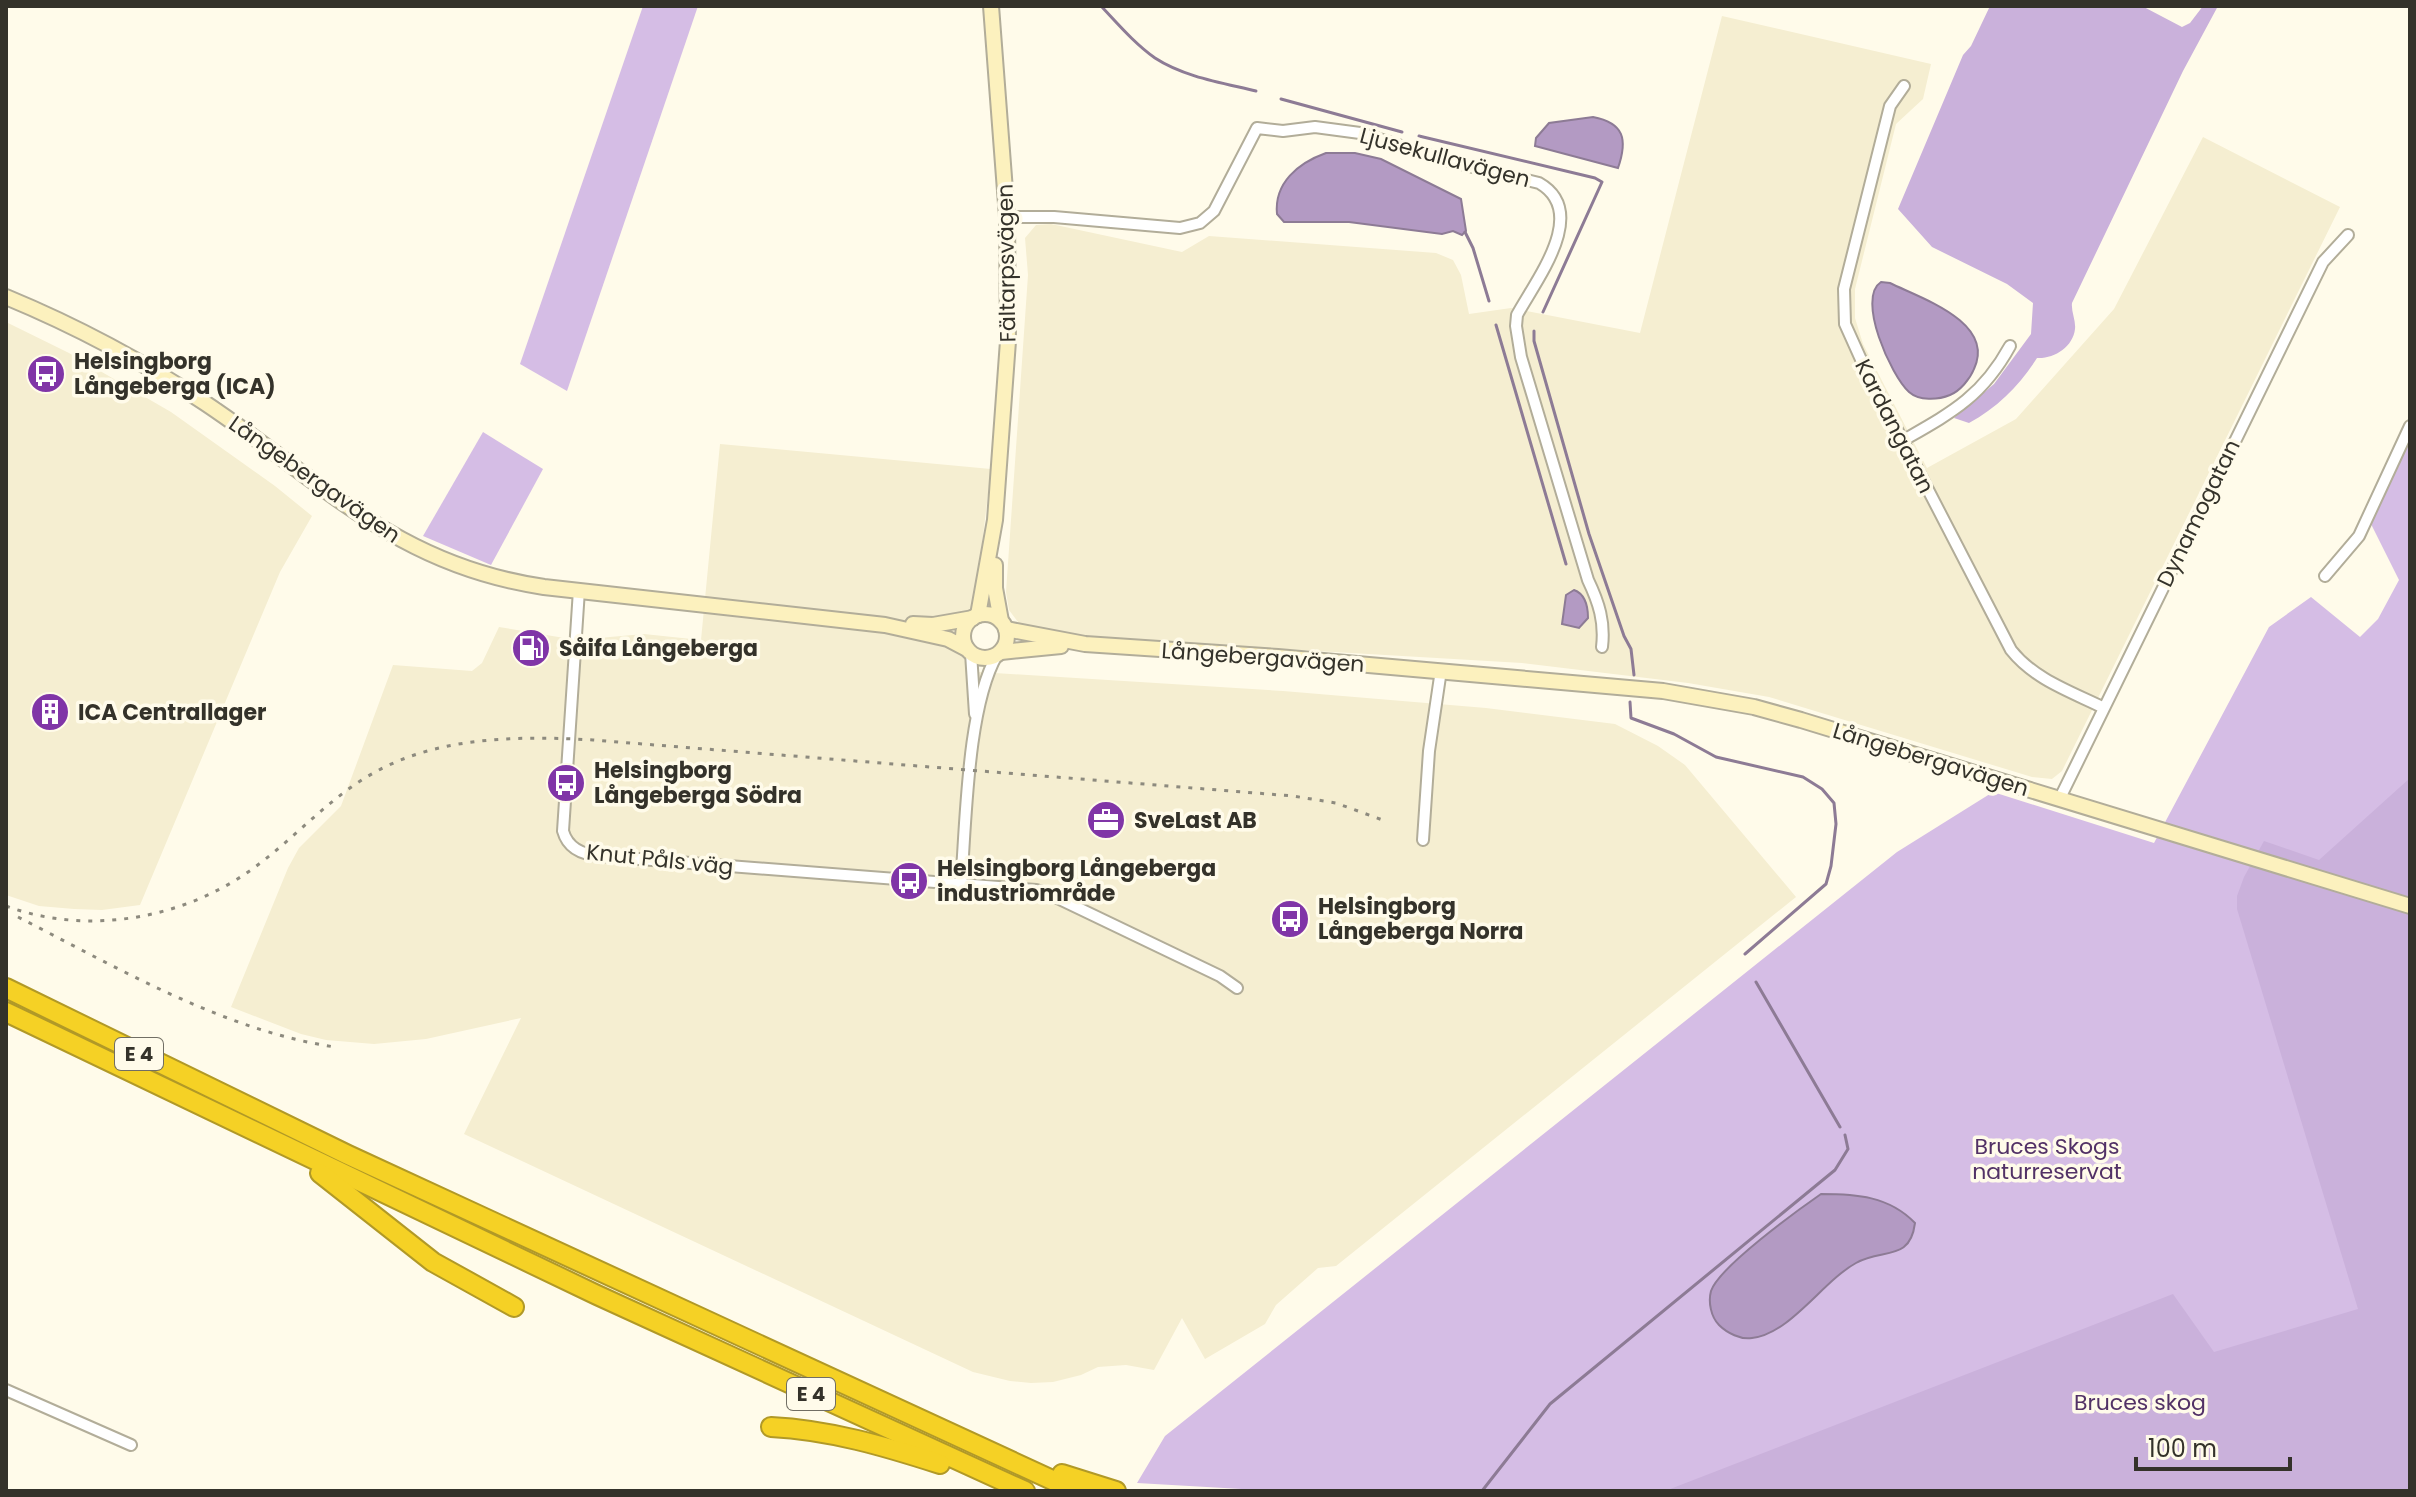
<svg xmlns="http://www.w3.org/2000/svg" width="2416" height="1497" font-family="Poppins,sans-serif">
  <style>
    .built { fill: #f5eed1 }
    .green { fill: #d5bde5 }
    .forest { fill: #cab1db }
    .water { fill: #b39ac3; stroke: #8d7b95; stroke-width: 2 }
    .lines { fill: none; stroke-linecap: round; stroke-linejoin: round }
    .stream { stroke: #8d7b95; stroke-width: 3 }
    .street-casing { stroke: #b2ad99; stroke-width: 14 }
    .secondary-casing { stroke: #b2ad99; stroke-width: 18 }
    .highway-casing { stroke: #b19927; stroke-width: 22 }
    .street { stroke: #fff; stroke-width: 10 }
    .secondary { stroke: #fcf1be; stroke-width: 14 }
    .highway { stroke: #f5d125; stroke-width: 18 }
    .rail { stroke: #8d8a7e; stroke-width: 3; stroke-dasharray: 4 8; stroke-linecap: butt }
    .labels { text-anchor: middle; stroke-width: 7; stroke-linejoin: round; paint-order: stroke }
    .shield { fill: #fffbea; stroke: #716e64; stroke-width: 2 }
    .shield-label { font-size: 20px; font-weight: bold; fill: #34322a }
    .street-label { font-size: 22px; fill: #34322a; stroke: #fffbea }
    .poi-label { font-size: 22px; font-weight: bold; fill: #34322a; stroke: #fffbea; text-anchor: start }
    .park-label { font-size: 22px; fill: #523166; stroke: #fffbea }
  </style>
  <rect width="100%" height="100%" fill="#fffbea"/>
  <g class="built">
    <path d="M1722,16L1931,64L1923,99L1896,124L1855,289V318L1863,344L1927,468L2016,419L2114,309L2203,137L2340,207L2062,771L2052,779L2032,777L1769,697L1688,683L1522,663L1062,636L1021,626L1009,610L1006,592L1028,275L1025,238L1036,225L1051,224L1182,252L1209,236L1436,253L1453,260L1461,275L1469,314L1511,308L1640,333Z"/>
    <path d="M6,322L69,353L171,412L275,486L312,516L280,572L140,905L102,910L74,909L39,906L6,895Z"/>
    <path d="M720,444L991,469L975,603L957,623L954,632L966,664L979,672L1283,691L1486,708L1615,724L1658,746L1685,765L1796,897L1336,1266L1318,1268L1276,1305L1265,1324L1205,1359L1182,1318L1154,1370L1126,1365L1098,1367L1081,1375L1053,1382L1031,1383L1010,1381L973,1372L464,1134L521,1018L426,1039L374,1044L326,1040L301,1034L231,1007L288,868L299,848L341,806L393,665L472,671L482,663L499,627L576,640L644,634L701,640Z"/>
  </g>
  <g class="green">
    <path d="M643,6H698L567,391L520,364Z"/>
    <path d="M483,432L543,469L491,565L423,536Z"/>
    <path d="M2410,438V1491H1278L1137,1483L1165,1436L1897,852L1993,792L2154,843L2269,627L2311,597L2360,637L2378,619L2399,580L2371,524Z"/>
  </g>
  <g class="forest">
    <path d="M1990,6H2142L2182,27L2190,23L2203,6H2218L2183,71L2072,303C2071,312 2076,320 2075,329C2073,347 2054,359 2037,358C2020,385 1998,407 1969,423L1954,418L1994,384L2031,334L2033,303L2007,284L1932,247L1898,209L1963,55L1971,46Z"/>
    <path d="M2410,778V1491H1665L2173,1294L2214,1352L2358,1309L2237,909V896L2244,877L2264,841L2319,860Z"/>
  </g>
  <g class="water">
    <path d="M1593,117C1624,123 1628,139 1618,168L1535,146L1536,138L1549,123Z"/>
    <path d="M1326,153H1355L1381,159L1461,199L1466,231L1462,235L1453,231L1442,234L1349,222H1284L1277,214C1274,183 1298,163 1326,153Z"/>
    <path d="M1881,282L1890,283C1920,298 1996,322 1974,369C1970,379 1960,391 1950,395C1938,400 1919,401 1909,392C1891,376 1856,298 1881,282Z"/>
    <path d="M1574,590C1585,594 1588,607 1588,618L1579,628L1562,624L1566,595Z"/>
    <path d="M1821,1194C1856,1194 1889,1196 1915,1223C1910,1262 1883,1248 1856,1263C1823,1281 1790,1334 1752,1338C1741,1340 1727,1333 1719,1325C1711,1317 1708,1302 1711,1291C1719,1267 1798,1210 1821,1194Z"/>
  </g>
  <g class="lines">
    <g class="stream">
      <path d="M1101,6C1118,24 1135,44 1155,58C1184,77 1223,83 1256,91"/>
      <path d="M1281,99L1402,132"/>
      <path d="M1419,136L1595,178L1602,182L1543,312"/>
      <path d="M1465,232L1473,248L1489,301"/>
      <path d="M1496,325L1566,564"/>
      <path d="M1534,331V341L1589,534L1624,636L1631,649L1634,675"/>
      <path d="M1630,702L1631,718L1674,734L1716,757L1803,777L1822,789L1834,803L1836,824L1831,866L1826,884L1745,954"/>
      <path d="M1756,982L1840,1127"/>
      <path d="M1482,1491L1550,1404L1835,1170L1848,1149L1845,1135"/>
    </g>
    <g class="street-casing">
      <g id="street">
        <path d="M1904,86L1890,106L1844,289L1845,324L1863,364L2011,650C2034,679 2069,691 2102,707"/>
        <path d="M1007,217H1054L1180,228L1200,223L1214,211L1257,128L1283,131L1315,127L1360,133L1448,161L1539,183C1590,212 1536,280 1517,315L1516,326L1521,357L1588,580C1599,603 1605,622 1602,647"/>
        <path d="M1902,441C1951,413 1982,397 2010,346"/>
        <path d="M2325,576L2359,536L2410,426"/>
        <path d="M579,590L563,831C568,849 583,855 601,856L1036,890L1049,894L1220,976L1237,988"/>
        <path d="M971,653L975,714"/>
        <path d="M2060,798L2323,262L2348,235"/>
        <path d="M1423,840L1429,751L1441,670"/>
        <path d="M961,885C966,823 967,707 997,655"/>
        <path d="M6,1390L131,1445"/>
      </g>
    </g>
    <g class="secondary-casing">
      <g id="secondary">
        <path d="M6,297C76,326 142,361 205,403C322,481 395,565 544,587L885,625L948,639L967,649"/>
        <path d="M995,565V588L1001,621"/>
        <circle cx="985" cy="636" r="22"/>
        <path d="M978,615L995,520L1008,341L1007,217L991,6"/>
        <path d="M913,624L933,625L973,618"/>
        <path d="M1006,629L1085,644L1278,657L1663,691L1754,707L1801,720L2410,906"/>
        <path d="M1001,652L1061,646"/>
      </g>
    </g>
    <g class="highway-casing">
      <g id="highway">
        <path d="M6,988L348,1155L1076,1491"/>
        <path d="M6,1012L597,1295L1025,1491"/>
        <path d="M320,1173L433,1262L514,1307"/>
        <path d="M771,1427C830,1430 884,1446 940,1464"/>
        <path d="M1062,1474L1116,1491"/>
      </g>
    </g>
    <use href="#street" class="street"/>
    <use href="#secondary" class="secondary"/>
    <use href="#highway" class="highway"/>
    <g class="rail">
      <path d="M6,906C90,937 189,918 259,864C304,830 337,789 389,765C452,736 525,736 593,740L1293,796L1336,803L1388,822"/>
      <path d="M18,917C116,967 225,1031 335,1047"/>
    </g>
  </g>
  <defs>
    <g id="bus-disc" transform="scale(2)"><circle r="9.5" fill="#8035a7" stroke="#fffbea"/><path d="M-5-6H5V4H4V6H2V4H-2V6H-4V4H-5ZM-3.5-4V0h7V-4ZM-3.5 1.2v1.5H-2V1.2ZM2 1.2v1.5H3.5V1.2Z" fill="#fff"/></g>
    <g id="fuel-disc" transform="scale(2)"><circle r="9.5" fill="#8035a7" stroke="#fffbea"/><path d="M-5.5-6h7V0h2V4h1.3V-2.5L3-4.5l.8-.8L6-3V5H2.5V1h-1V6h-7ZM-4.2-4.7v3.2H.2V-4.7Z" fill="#fff"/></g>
    <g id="building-disc" transform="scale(2)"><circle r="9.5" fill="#8035a7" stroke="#fffbea"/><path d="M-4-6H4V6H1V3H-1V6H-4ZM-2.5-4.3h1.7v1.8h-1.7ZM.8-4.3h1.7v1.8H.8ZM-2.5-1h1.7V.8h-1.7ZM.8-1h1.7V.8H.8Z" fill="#fff"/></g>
    <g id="office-disc" transform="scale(2)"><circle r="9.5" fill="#8035a7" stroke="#fffbea"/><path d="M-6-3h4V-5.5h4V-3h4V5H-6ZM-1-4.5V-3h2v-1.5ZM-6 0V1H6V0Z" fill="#fff"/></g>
  </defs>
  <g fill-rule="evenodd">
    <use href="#bus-disc" x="46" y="374"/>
    <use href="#fuel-disc" x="531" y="648"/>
    <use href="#building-disc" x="50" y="712"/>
    <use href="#bus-disc" x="566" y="783"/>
    <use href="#office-disc" x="1106" y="820"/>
    <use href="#bus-disc" x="909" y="881"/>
    <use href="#bus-disc" x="1290" y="919"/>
  </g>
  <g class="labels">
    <g class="shield">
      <rect x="115" y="1038" width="48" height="32" rx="6"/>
      <rect x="787" y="1378" width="48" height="32" rx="6"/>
    </g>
    <g class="shield-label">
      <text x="139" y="1061">E 4</text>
      <text x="811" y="1401">E 4</text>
    </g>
    <g class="street-label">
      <text transform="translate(1445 157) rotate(15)" y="8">Ljusekullavägen</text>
      <text transform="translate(1006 263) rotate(-91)" y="8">Fältarpsvägen</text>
      <text transform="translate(1895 426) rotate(63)" y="8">Kardangatan</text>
      <text transform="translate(315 479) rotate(35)" y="8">Långebergavägen</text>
      <text transform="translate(2198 513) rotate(-64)" y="8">Dynamogatan</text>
      <text transform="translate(1263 657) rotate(4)" y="8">Långebergavägen</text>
      <text transform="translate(1931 759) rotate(17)" y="8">Långebergavägen</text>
      <text transform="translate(660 859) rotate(6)" y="8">Knut Påls väg</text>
    </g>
    <g class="poi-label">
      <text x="74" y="369">Helsingborg<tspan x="74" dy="25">Långeberga (ICA)</tspan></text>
      <text x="559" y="656">Såifa Långeberga</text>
      <text x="78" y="720">ICA Centrallager</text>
      <text x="594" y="778">Helsingborg<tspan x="594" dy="25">Långeberga Södra</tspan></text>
      <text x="1134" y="828">SveLast AB</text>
      <text x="937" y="876">Helsingborg Långeberga<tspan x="937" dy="25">industriområde</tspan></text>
      <text x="1318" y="914">Helsingborg<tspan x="1318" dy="25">Långeberga Norra</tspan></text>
    </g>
    <g class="park-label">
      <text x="2047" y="1154">Bruces Skogs<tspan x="2047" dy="25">naturreservat</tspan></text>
      <text x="2140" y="1410">Bruces skog</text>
    </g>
  </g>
  <rect width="2416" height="1497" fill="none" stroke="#34322a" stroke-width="16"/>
  <path d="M2136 1457v12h154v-12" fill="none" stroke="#34322a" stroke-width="4"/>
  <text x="2148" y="1457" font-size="24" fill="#34322a" stroke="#fffbea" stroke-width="6" paint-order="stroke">100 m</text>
</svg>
